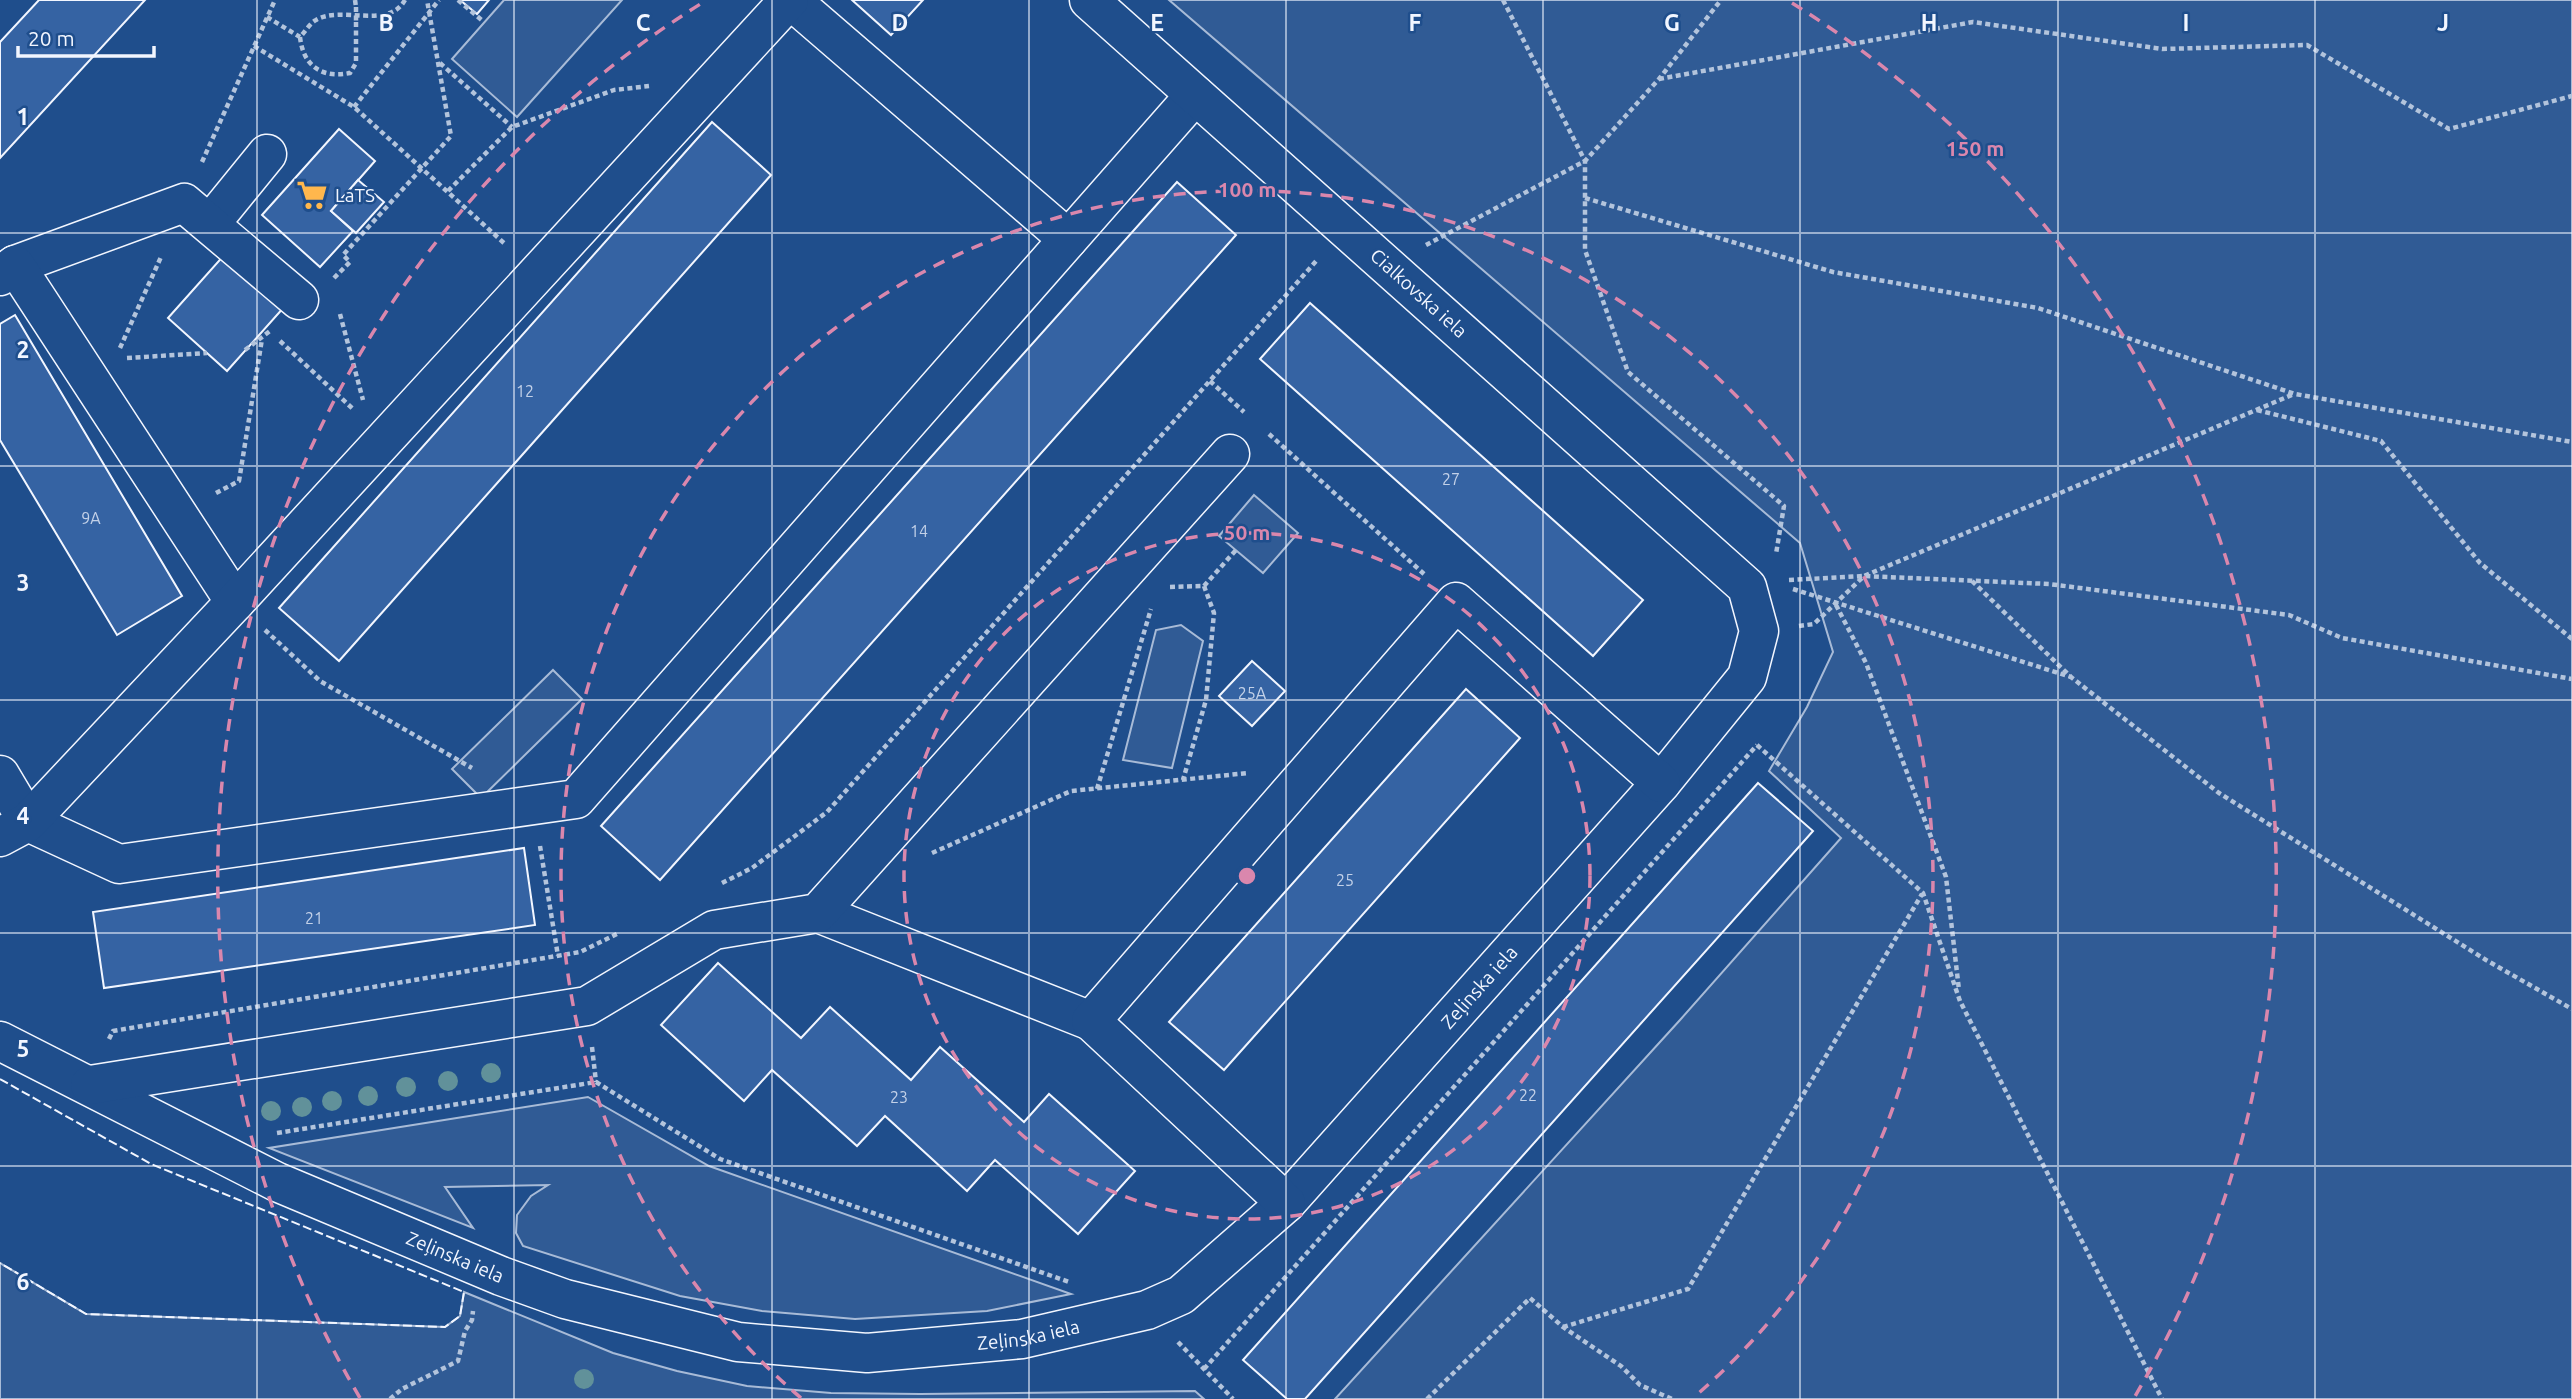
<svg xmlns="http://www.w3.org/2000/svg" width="2572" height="1399" font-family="Ubuntu,sans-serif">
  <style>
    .built { fill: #305b95; stroke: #a8bbd7; stroke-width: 2 }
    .building { fill: #3563a3; stroke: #f2f6ff; stroke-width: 2 }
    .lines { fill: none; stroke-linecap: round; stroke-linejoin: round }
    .street-casing { stroke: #f2f6ff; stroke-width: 41 }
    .path { stroke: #b3c4dc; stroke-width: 4.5; stroke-dasharray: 5 3.5; stroke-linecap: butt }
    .street { stroke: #1f4e8c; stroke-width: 38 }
    .path-bridge { stroke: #b3c4dc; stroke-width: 4.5; stroke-dasharray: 5 3.5; stroke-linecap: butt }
    .fence { stroke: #f2f6ff; stroke-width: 2; stroke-dasharray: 9 3.5; stroke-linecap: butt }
    .tree { fill: #61919a }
    .grid { fill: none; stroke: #f2f6ff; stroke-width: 2; stroke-opacity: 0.55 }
    .ring { fill: none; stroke: #da87ad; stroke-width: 3.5; stroke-dasharray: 12 9 }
    .labels { text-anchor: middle; stroke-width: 5; stroke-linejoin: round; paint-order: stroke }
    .number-label { font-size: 16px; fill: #c3d1e8 }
    .poi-label { font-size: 19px; fill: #f2f6ff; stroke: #1f4e8c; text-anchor: start }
    .street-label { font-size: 19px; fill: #f2f6ff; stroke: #1f4e8c }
    .grid-label { font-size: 23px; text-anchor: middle; font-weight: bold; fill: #f2f6ff; stroke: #1f4e8c; stroke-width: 5; stroke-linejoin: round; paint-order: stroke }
    .centre { fill: #da87ad; stroke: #1f4e8c; stroke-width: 3.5 }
    .ring-label { font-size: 21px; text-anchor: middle; font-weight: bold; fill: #da87ad; stroke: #1f4e8c; stroke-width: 5; stroke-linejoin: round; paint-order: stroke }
  </style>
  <rect width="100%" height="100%" fill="#1f4e8c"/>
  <g class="built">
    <path d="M504,0H622L517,117L452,59Z"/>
    <path d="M1169,0H2572V1399H1335L1680,1020L1841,838L1769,771L1807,707L1833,652L1800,543Z"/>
    <path d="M1254,495L1298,533L1263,573L1219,536Z"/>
    <path d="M1181,625L1203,641L1172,768L1123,760L1156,630Z"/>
    <path d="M553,670L582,699L481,798L452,769Z"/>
    <path d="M588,1097L709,1166L1071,1294L987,1311L855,1319L762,1311L680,1296L523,1246L516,1233L517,1215L531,1196L548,1185L445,1187L473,1228L269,1148Z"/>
    <path d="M0,1263L86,1314L445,1327L460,1316L464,1292L613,1353L677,1371L747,1386L831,1393L920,1394L1195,1391L1204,1399H0Z"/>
  </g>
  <g class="building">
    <path d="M39,0H145L0,158V42Z"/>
    <path d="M460,0H489L477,14Z"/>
    <path d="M852,0H923L891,35Z"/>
    <path d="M712,122L771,175L339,661L279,608Z"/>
    <path d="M339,129L375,161L331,211L353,231L320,267L262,215Z"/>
    <path d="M358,180L384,202L356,233L331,211Z"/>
    <path d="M1177,182L1236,235L660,880L601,826Z"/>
    <path d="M226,253L285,306L227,371L168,318Z"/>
    <path d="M1310,303L1643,600L1593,656L1260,359Z"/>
    <path d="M15,315L182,596L117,635L0,440V324Z"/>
    <path d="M1252,661L1285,691L1252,726L1219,696Z"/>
    <path d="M1466,689L1520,738L1224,1070L1169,1022Z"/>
    <path d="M1758,783L1813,831L1305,1399H1287L1243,1360Z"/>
    <path d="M524,848L535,925L104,988L93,912Z"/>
    <path d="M718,963L801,1038L830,1007L911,1080L940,1047L1024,1122L1049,1094L1135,1171L1078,1234L995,1160L967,1191L885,1116L857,1146L772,1070L744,1101L661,1025Z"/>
  </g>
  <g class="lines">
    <g class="street-casing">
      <g id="street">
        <path d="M791,0L1068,239"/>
        <path d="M210,224L267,154"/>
        <path d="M15,265L184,203L299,300"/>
        <path d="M0,276L15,265L235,602"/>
        <path d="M0,775L28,822L119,864L576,799L1195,95"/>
        <path d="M0,837L28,822L235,602L789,0"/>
        <path d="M818,913L1091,1021"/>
        <path id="s1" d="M0,1041L277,1182L501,1276L565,1299L738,1342L867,1353L1022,1339L1147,1310L1181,1295L1286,1203L1661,783L1747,677L1759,631L1747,587L1089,0"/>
        <path d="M90,1085L587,1006L714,930L818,913L1230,454"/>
        <path d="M1286,1203L1091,1021L1456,602L1661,783"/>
      </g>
    </g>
    <g class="path">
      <path d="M355,0L356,7"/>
      <path d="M458,0L484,22"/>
      <path d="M1503,0L1585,161V250L1628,372L1784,506L1776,554"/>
      <path d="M267,17L300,37"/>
      <path d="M356,22V63L350,73C321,79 303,65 300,37C305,32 310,23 316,20C342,5 388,30 405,0"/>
      <path d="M254,46L354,107L505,244"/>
      <path d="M440,63L512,127"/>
      <path d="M1659,79L1973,22L2162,49L2307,45L2449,129L2572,96"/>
      <path d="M354,107L439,0"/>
      <path d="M202,162L275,0"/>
      <path d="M448,191L512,127L614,90L649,86"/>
      <path d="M1585,198L1833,272L2038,308L2295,394L2572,442"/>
      <path d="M1426,245L1585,161L1659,79L1721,0"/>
      <path d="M334,278L350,262L343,255L451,136L427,0"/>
      <path d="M340,314L363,400"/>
      <path d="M280,341L353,409"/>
      <path d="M120,348L161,257"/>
      <path d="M245,350L270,331"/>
      <path d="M127,358L207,353"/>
      <path d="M1210,381L1244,412"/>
      <path d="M2257,410L2381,441L2480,563L2572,639"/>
      <path d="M1269,434L1424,574"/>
      <path d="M216,493L239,481L262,339"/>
      <path d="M1789,580L1864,576L2049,584L2289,615L2342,638L2572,679"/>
      <path d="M1972,581L2071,677L2219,793L2486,960L2572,1009"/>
      <path d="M1204,586L1236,550"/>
      <path d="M1170,587L1204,586L1214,613L1206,700L1183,780"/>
      <path d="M1793,589L2071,677"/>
      <path d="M1836,605L1866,663L1946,877L1959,990"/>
      <path d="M1799,626L1814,624L1864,576L2294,394"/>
      <path d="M265,630L320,681L472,768"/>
      <path d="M1757,745L1923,893L1960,1001L2162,1399"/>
      <path d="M1097,789L1151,609"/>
      <path d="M540,846L558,956"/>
      <path d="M932,853L1071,791L1248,773"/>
      <path d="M722,883L752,868L827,812L1318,259"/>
      <path d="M109,1039L113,1031L580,952L617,934"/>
      <path d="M592,1047L596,1082"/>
      <path d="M277,1133L596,1082L720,1159L1069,1282"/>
      <path d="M1563,1327L1688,1289L1922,894"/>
      <path d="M1178,1342L1233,1399"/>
      <path d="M1204,1369L1757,745"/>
      <path d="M390,1399L402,1389L458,1361L465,1331L472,1320L473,1311"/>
      <path d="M1427,1399L1530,1298L1563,1327L1621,1366L1640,1385L1672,1399"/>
    </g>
    <use href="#street" class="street"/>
    <path class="path-bridge" d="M356,7V22"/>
    <path class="fence" d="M0,1079L151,1164L464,1292L460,1316L445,1327L86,1314L0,1263"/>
  </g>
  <g class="tree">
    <circle cx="491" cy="1073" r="10"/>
    <circle cx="448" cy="1081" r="10"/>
    <circle cx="406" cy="1087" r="10"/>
    <circle cx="368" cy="1096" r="10"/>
    <circle cx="332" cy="1101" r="10"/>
    <circle cx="302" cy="1107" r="10"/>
    <circle cx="271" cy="1111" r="10"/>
    <circle cx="584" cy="1379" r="10"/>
  </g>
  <path class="grid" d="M257,0V1399M514,0V1399M772,0V1399M1029,0V1399M1286,0V1399M1543,0V1399M1800,0V1399M2058,0V1399M2315,0V1399M0,233H2572M0,466H2572M0,700H2572M0,933H2572M0,1166H2572"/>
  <g class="ring">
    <circle cx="1247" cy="876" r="343"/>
    <path d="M801 1398A686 686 0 1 1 1693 1398"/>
    <path d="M360 1398A1029 1029 0 0 1 702 3M1792 3A1029 1029 0 0 1 2134 1398"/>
  </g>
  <defs>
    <g id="supermarket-bare" transform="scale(2.415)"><path d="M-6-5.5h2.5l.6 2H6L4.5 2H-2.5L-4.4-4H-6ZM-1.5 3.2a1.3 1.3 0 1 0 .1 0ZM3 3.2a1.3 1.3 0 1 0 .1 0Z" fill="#ffb74d" stroke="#1f4e8c" stroke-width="2.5" paint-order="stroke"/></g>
  </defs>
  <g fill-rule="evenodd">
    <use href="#supermarket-bare" x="312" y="195"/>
  </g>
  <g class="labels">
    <g class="number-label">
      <text x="525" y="397">12</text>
      <text x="1451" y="485">27</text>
      <text x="91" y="524">9A</text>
      <text x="919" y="537">14</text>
      <text x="1252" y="699">25A</text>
      <text x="1345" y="886">25</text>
      <text x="314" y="924">21</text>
      <text x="1528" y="1101">22</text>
      <text x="899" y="1103">23</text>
    </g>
    <g class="poi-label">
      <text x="335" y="202">LaTS</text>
    </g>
    <g class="street-label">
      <text transform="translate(1419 293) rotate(42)" y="7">Cialkovska iela</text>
      <text dy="7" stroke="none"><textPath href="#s1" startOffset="1680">Zeļinska iela</textPath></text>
      <text dy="7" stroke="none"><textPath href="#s1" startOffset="504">Zeļinska iela</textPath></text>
      <text dy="7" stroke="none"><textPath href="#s1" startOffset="1092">Zeļinska iela</textPath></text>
    </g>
  </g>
  <g class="grid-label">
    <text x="386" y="31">B</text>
    <text x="643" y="31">C</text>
    <text x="900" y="31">D</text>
    <text x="1157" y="31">E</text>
    <text x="1415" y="31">F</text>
    <text x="1672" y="31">G</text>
    <text x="1929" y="31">H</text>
    <text x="2186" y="31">I</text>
    <text x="2443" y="31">J</text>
    <text x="23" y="125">1</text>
    <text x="23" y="358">2</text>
    <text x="23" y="591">3</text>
    <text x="23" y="824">4</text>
    <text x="23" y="1057">5</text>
    <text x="23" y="1290">6</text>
  </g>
  <circle cx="1247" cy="876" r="10" class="centre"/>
  <g class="ring-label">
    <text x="1975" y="156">150 m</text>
    <text x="1247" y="197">100 m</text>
    <text x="1247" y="540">50 m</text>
  </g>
  <path d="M18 46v10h136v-10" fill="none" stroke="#f2f6ff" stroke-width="3.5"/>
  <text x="28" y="46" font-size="21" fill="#f2f6ff" stroke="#1f4e8c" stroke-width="5" paint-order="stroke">20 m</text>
</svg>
